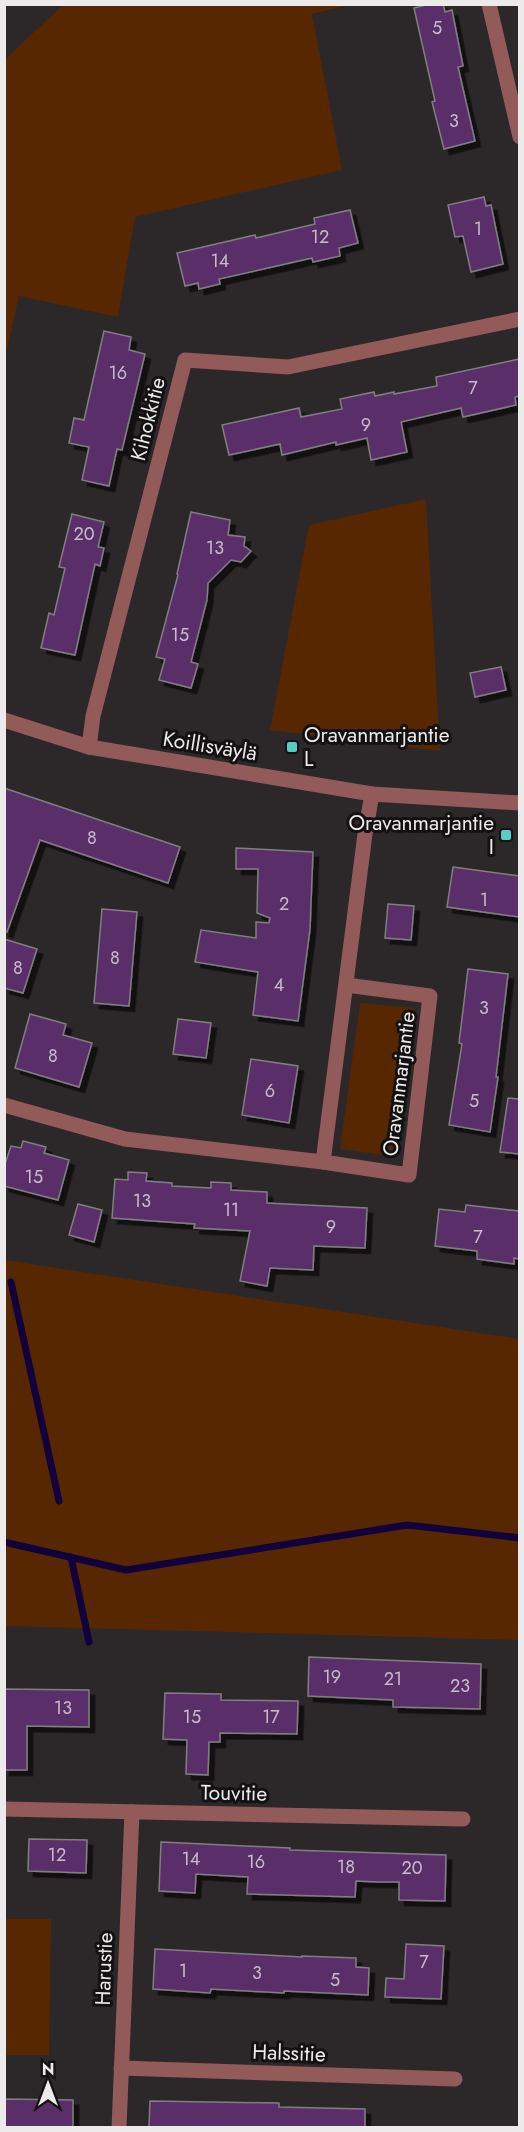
<svg xmlns="http://www.w3.org/2000/svg" width="524" height="2132" font-family="Jost,sans-serif">
  <style>
    .green { fill: #572701 }
    .lines { fill: none; stroke-linecap: round; stroke-linejoin: round }
    .stream { stroke: #11003c; stroke-width: 7 }
    .building { fill: #5a2d69; stroke: #807e82; stroke-width: 1.5; filter: url(#shadow) }
    .minor { stroke: #935a5a; stroke-width: 15 }
    .poi-dot { fill: #54cdc7; stroke: #131112; stroke-width: 2 }
    .labels { text-anchor: middle; stroke-width: 6; stroke-linejoin: round; paint-order: stroke }
    .number-label { font-size: 18px; fill: #c8bbcb }
    .street-label { font-size: 21px; fill: #edeaec; stroke: #131112 }
    .poi-label { font-size: 21px; fill: #edeaec; stroke: #131112; text-anchor: start }
  </style>
  <defs>
    <filter id="shadow"><feDropShadow dx="5.5" dy="5.5" stdDeviation="0" flood-color="#0009"/></filter>
  </defs>
  <rect width="100%" height="100%" fill="#2c2729"/>
  <g class="green">
    <path d="M64,4L349,5L312,14L342,170L135,217L118,317L19,296L5,359V59Z"/>
    <path d="M426,499L440,751L270,730L309,525Z"/>
    <path d="M360,1003L415,1008L397,1157L340,1149Z"/>
    <path d="M5,1260L519,1339V1640L5,1626Z"/>
    <path d="M5,1919H51L49,2055H5Z"/>
  </g>
  <g class="lines">
    <g class="stream">
      <path d="M11,1282L59,1501"/>
      <path d="M4,1542L126,1570L407,1525L520,1538"/>
      <path d="M71,1557L89,1642"/>
    </g>
  </g>
  <g class="building">
    <path d="M430,4H443L445,12L452,10L463,66L458,67L475,141L444,149L432,102L435,101L414,8Z"/>
    <path d="M484,197L486,206L491,205L503,264L471,272L463,236L455,237L448,205Z"/>
    <path d="M350,210L358,243L339,248L340,256L313,262L312,258L219,279L220,284L199,289L198,283L185,286L177,253L255,235L256,238L315,224L314,218Z"/>
    <path d="M104,331L131,337L129,350L145,354L122,450L117,449L109,486L82,480L89,447L69,443L74,418L84,420Z"/>
    <path d="M519,359V396L515,397L516,405L463,417L461,408L401,422L407,452L371,460L367,438L336,445V442L282,455L280,444L229,455L222,425L299,408L301,417L342,409L340,399L374,392L375,396L394,392V394L437,386L436,377Z"/>
    <path d="M191,512L230,520L228,535L245,537L244,546L251,551L241,562L231,560L208,583L207,600L191,662L198,664L191,688L159,680L165,659L156,657L178,575L177,574Z"/>
    <path d="M72,514L104,522L98,547L104,548L100,566L95,564L75,655L41,648L49,613L54,615L65,568L59,567Z"/>
    <path d="M501,667L506,690L475,697L470,673Z"/>
    <path d="M4,788L180,847L168,883L40,840L7,932L4,931Z"/>
    <path d="M236,848L313,852L310,929L298,1021L253,1015L258,972L195,962L201,930L256,938V922L269,923L270,918L257,913L258,869H236Z"/>
    <path d="M453,867L519,876V917L447,907Z"/>
    <path d="M388,904L414,906L411,940L385,938Z"/>
    <path d="M102,909L137,912L129,1006L94,1003Z"/>
    <path d="M4,939L37,949L23,993L4,988Z"/>
    <path d="M468,969L508,974L496,1077H498L490,1132L449,1125L462,1044L459,1043Z"/>
    <path d="M30,1014L66,1024L63,1035L92,1043L79,1087L15,1068Z"/>
    <path d="M178,1019L211,1023L206,1058L173,1054Z"/>
    <path d="M251,1059L298,1066L289,1123L242,1115Z"/>
    <path d="M508,1098L519,1099V1154L500,1152Z"/>
    <path d="M23,1141L46,1147L44,1153L69,1160L58,1200L4,1186V1167L11,1146L21,1148Z"/>
    <path d="M128,1172L147,1173L146,1181L172,1183V1186L211,1188V1182L231,1183V1190L267,1192V1203L367,1208L365,1248L314,1246L313,1270L270,1268L267,1286L240,1281L250,1231L194,1228L195,1224L112,1218L115,1179L128,1180Z"/>
    <path d="M78,1204L102,1210L94,1242L69,1235Z"/>
    <path d="M466,1205L519,1211V1259L514,1258V1264L477,1259V1251L435,1246L439,1209L465,1212Z"/>
    <path d="M309,1657L481,1664L480,1709L393,1707V1700L308,1696Z"/>
    <path d="M4,1689L89,1690V1727L27,1726V1770H4Z"/>
    <path d="M165,1693L221,1694V1700L298,1701L297,1734L220,1733V1742H209L208,1775L186,1774L187,1740L163,1739Z"/>
    <path d="M29,1839L87,1840L86,1873L28,1871Z"/>
    <path d="M161,1842L290,1848V1850L446,1855L445,1901L399,1900V1882H378L356,1881L355,1897L247,1894L248,1877L196,1874L195,1893L159,1891Z"/>
    <path d="M406,1944L444,1946L441,1999L385,1997L386,1978L404,1979Z"/>
    <path d="M155,1949L302,1957V1956L356,1958V1967L369,1968L368,1995L284,1991V1993L211,1989L210,1993L153,1989Z"/>
    <path d="M4,2099L73,2100V2127H4Z"/>
    <path d="M150,2101L279,2103V2107L365,2109V2127H149Z"/>
  </g>
  <g class="lines">
    <g class="minor">
      <path d="M489,4L520,137"/>
      <path d="M4,720L89,747L372,794L520,803"/>
      <path d="M89,747L93,716L185,360L288,367L520,319"/>
      <path d="M346,985L430,996L409,1175L323,1162L365,834L372,794"/>
      <path d="M4,1105L125,1139L323,1162"/>
      <path d="M4,1809L463,1819"/>
      <path d="M121,2068L455,2079"/>
      <path d="M119,2128L132,1812"/>
    </g>
  </g>
  <g class="poi-dot">
    <rect x="286" y="741" width="12" height="12" rx="3"/>
    <rect x="500" y="829" width="12" height="12" rx="3"/>
  </g>
  <g class="labels">
    <g class="number-label">
      <text x="437" y="34">5</text>
      <text x="454" y="127">3</text>
      <text x="478" y="235">1</text>
      <text x="320" y="243">12</text>
      <text x="220" y="267">14</text>
      <text x="118" y="379">16</text>
      <text x="473" y="394">7</text>
      <text x="366" y="431">9</text>
      <text x="84" y="540">20</text>
      <text x="215" y="554">13</text>
      <text x="180" y="641">15</text>
      <text x="92" y="844">8</text>
      <text x="484" y="906">1</text>
      <text x="284" y="910">2</text>
      <text x="115" y="964">8</text>
      <text x="18" y="974">8</text>
      <text x="279" y="991">4</text>
      <text x="484" y="1014">3</text>
      <text x="53" y="1062">8</text>
      <text x="270" y="1097">6</text>
      <text x="474" y="1107">5</text>
      <text x="34" y="1183">15</text>
      <text x="142" y="1207">13</text>
      <text x="231" y="1216">11</text>
      <text x="331" y="1233">9</text>
      <text x="478" y="1243">7</text>
      <text x="332" y="1683">19</text>
      <text x="393" y="1685">21</text>
      <text x="460" y="1692">23</text>
      <text x="63" y="1714">13</text>
      <text x="192" y="1723">15</text>
      <text x="271" y="1723">17</text>
      <text x="57" y="1861">12</text>
      <text x="191" y="1865">14</text>
      <text x="256" y="1868">16</text>
      <text x="346" y="1873">18</text>
      <text x="412" y="1874">20</text>
      <text x="424" y="1968">7</text>
      <text x="183" y="1977">1</text>
      <text x="257" y="1979">3</text>
      <text x="335" y="1986">5</text>
    </g>
    <g class="street-label">
      <text transform="translate(148 419) rotate(-76)" y="7">Kihokkitie</text>
      <text transform="translate(210 746) rotate(9)" y="7">Koillisväylä</text>
      <text transform="translate(399 1084) rotate(-83)" y="7">Oravanmarjantie</text>
      <text transform="translate(234 1793) rotate(1)" y="7">Touvitie</text>
      <text transform="translate(104 1969) rotate(-88)" y="7">Harustie</text>
      <text transform="translate(289 2053) rotate(2)" y="7">Halssitie</text>
    </g>
    <g class="poi-label">
      <text x="304" y="742">Oravanmarjantie<tspan x="304" dy="24">L</tspan></text>
      <text x="494" y="830" text-anchor="end">Oravanmarjantie<tspan x="494" dy="24">I</tspan></text>
    </g>
  </g>
  <rect width="524" height="2132" fill="none" stroke="#edeaec" stroke-width="12"/>
  <g transform="translate(48 2084)" stroke="#131112" stroke-width="4.5" paint-order="stroke">
  <path d="M0-4.5L10 22L0 15L-10 22Z" fill="#edeaec"/>
  <text y="-9" font-size="16" font-weight="bold" text-anchor="middle" fill="#edeaec">N</text>
  </g>
</svg>
